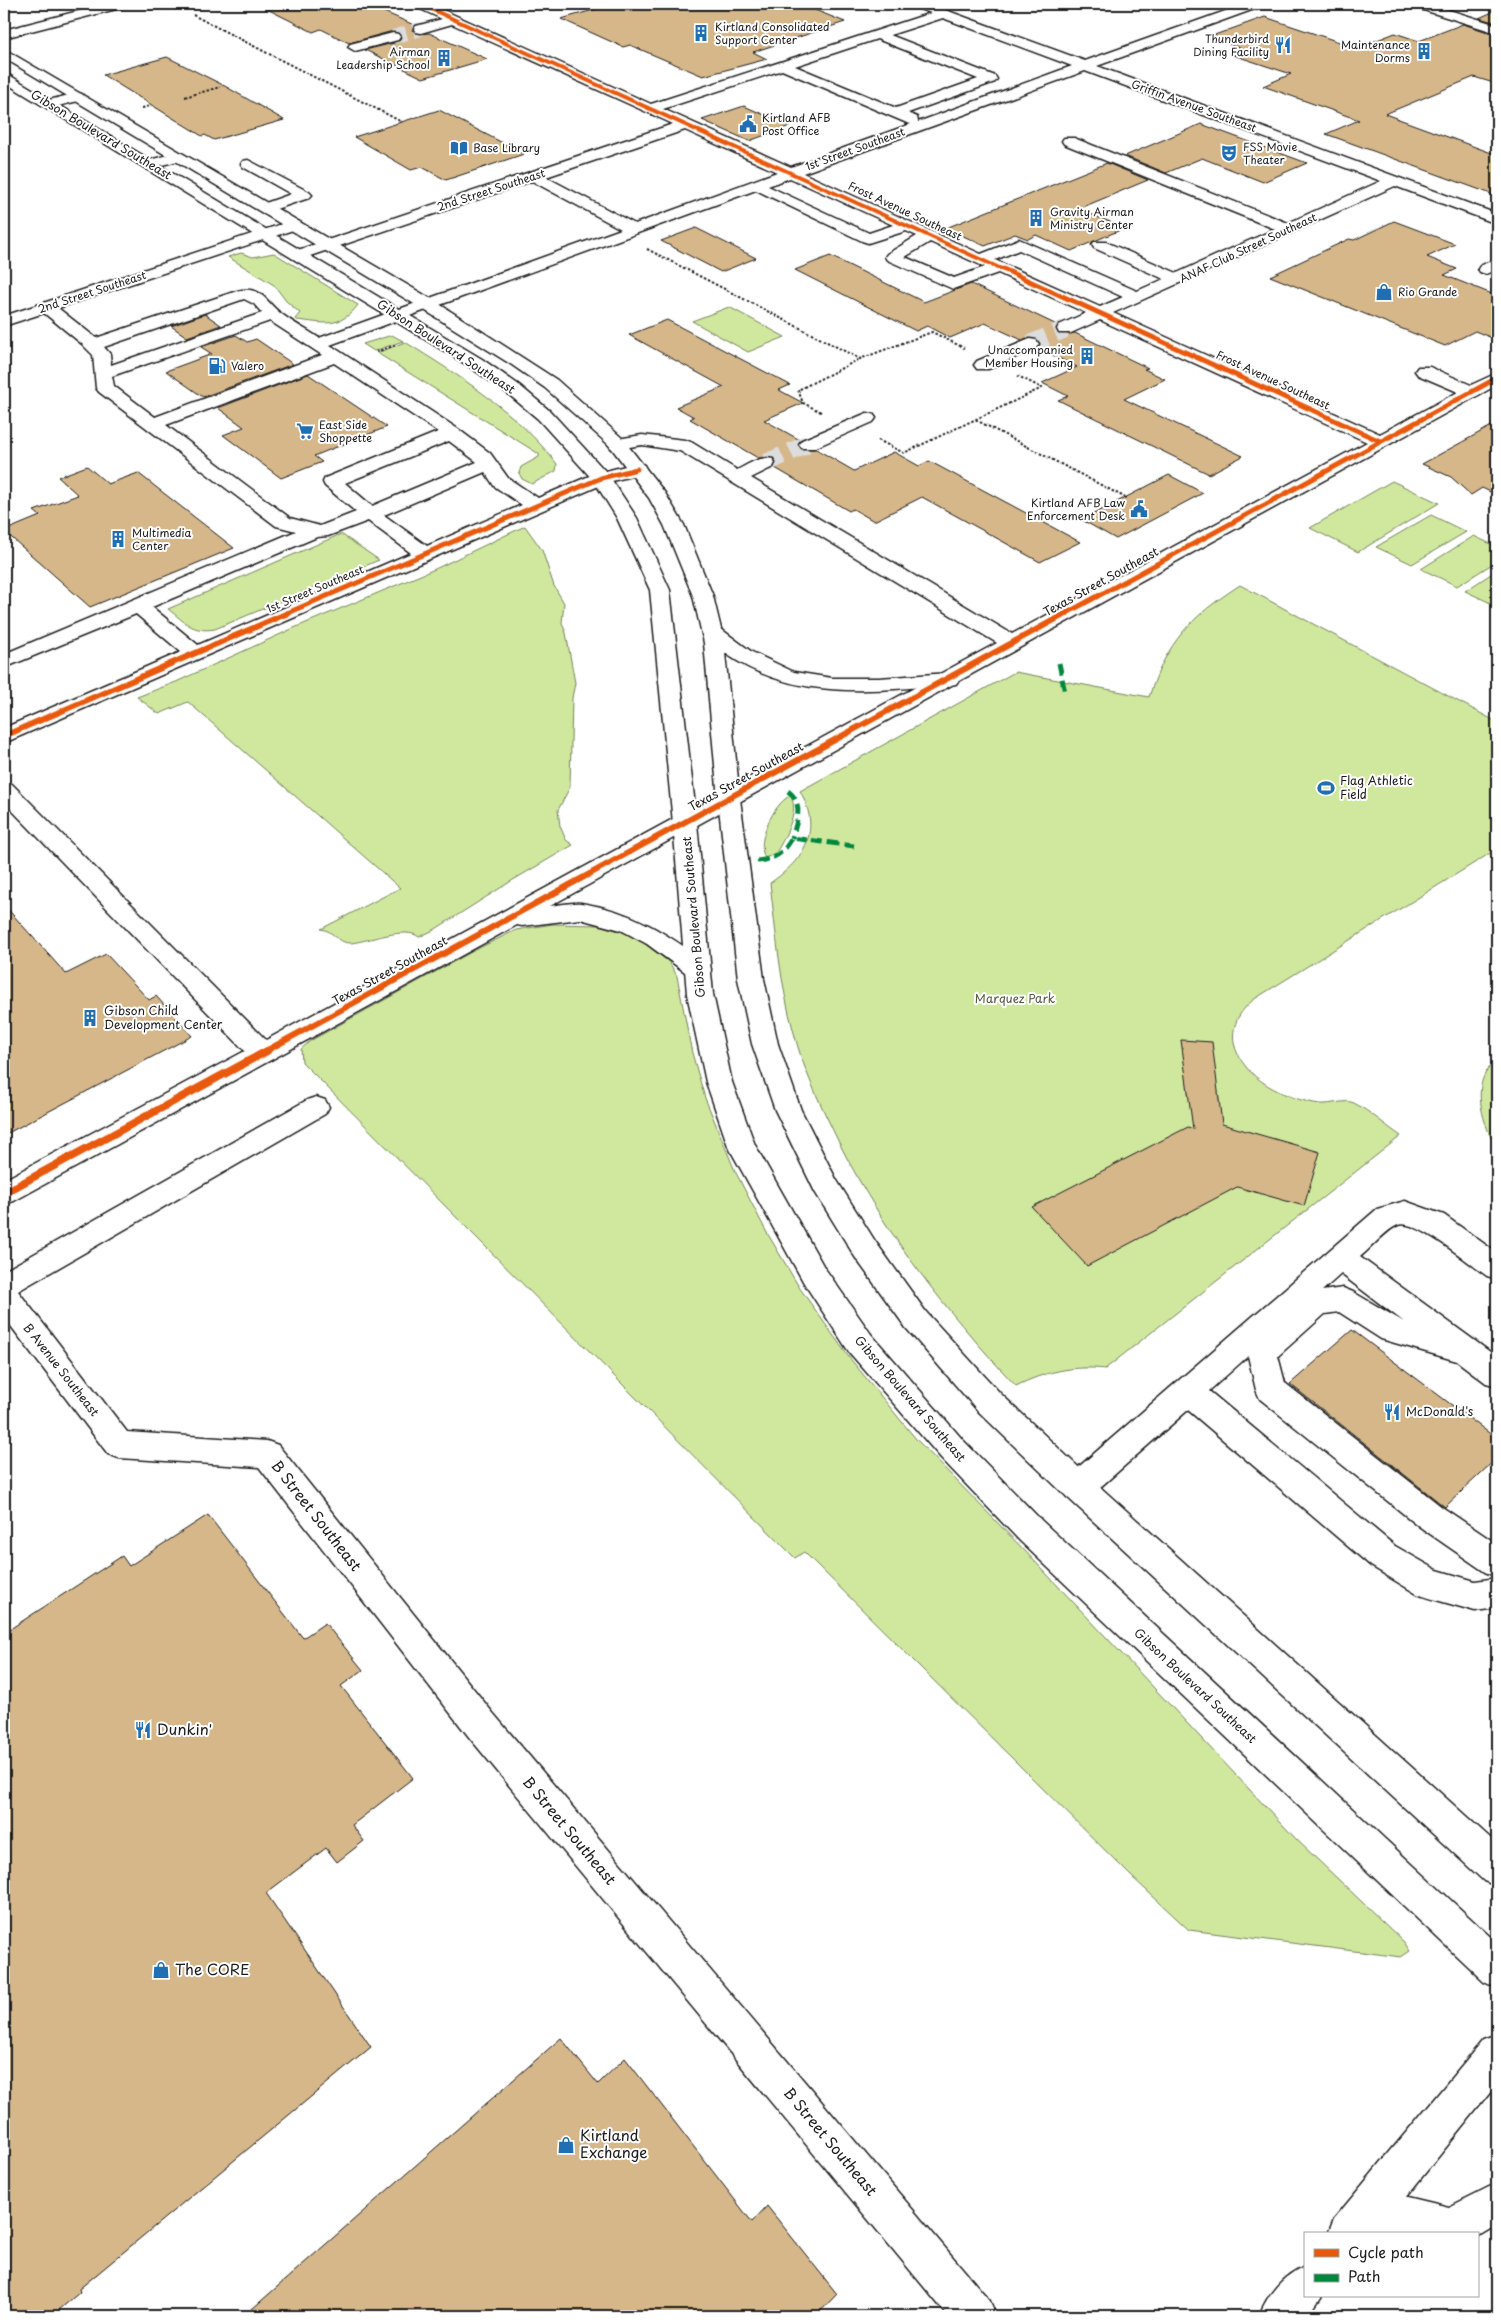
<svg xmlns="http://www.w3.org/2000/svg" width="1501" height="2320" font-family="'Playpen Sans',sans-serif">
  <style>
    .green { fill: #cfe89e; stroke: #76825d }
    .building { fill: #d6b78a; stroke: #1c1c1c }
    .lines { fill: none; stroke-linecap: round; stroke-linejoin: round }
    .minor-tunnel-far1 { stroke: #ddd; stroke-width: 14; stroke-dasharray: 14 7; stroke-linecap: butt }
    .minor-tunnel { stroke: #ddd; stroke-width: 18; stroke-dasharray: 18 9; stroke-linecap: butt }
    .minor-casing { stroke: #1c1c1c; stroke-width: 3 }
    .major-casing { stroke: #1c1c1c; stroke-width: 3 }
    .path { stroke: #1c1c1c; stroke-width: 2; stroke-dasharray: 2.5 2; stroke-linecap: butt }
    .minor { fill: #fff; fill-rule: evenodd }
    .major { fill: #fff; fill-rule: evenodd }
    .quiet { stroke: #00873e; stroke-width: 5; stroke-dasharray: 11 5; stroke-linecap: butt }
    .cycleway-far3-casing { stroke: #fff; stroke-width: 5.5 }
    .cycleway-far2-casing { stroke: #fff; stroke-width: 7 }
    .cycleway-far1-casing { stroke: #fff; stroke-width: 9 }
    .cycleway-casing { stroke: #fff; stroke-width: 11 }
    .cycleway-far3 { stroke: #e8590c; stroke-width: 4 }
    .cycleway-far2 { stroke: #e8590c; stroke-width: 5 }
    .cycleway-far1 { stroke: #e8590c; stroke-width: 6 }
    .cycleway { stroke: #e8590c; stroke-width: 8 }
    .labels { text-anchor: middle; stroke-width: 4; stroke-linejoin: round; paint-order: stroke }
    .far-poi-label { font-size: 11px; fill: #1c1c1c; stroke: #fff; text-anchor: start }
    .far-street-label { font-size: 11px; fill: #1c1c1c; stroke: #fff }
    .street-label { font-size: 12px; fill: #1c1c1c; stroke: #fff }
    .poi-label { font-size: 12px; fill: #1c1c1c; stroke: #fff; text-anchor: start }
    .park-label { font-size: 12px; fill: #525943; stroke: #fff }
    .near-street-label { font-size: 15px; fill: #1c1c1c; stroke: #fff }
    .near-poi-label { font-size: 15px; fill: #1c1c1c; stroke: #fff; text-anchor: start }
  </style>
  <rect width="100%" height="100%" fill="#fff"/>
  <filter id="ink" filterUnits="userSpaceOnUse"><feTurbulence type="fractalNoise" baseFrequency=".02" numOctaves="2"/><feDisplacementMap in="SourceGraphic" scale="10" xChannelSelector="R" yChannelSelector="G"/><feConvolveMatrix kernelMatrix="1 2 1 2 8 2 1 2 1" color-interpolation-filters="sRGB"/></filter>
  <g filter="url(#ink)">
    <g class="green">
      <path d="M241,253L253,257L274,253L358,305C340,329 324,323 297,320L295,319L300,313L286,301L274,285L228,257Z"/>
      <path d="M729,307L785,337L748,352L692,321Z"/>
      <path d="M392,335L403,341L374,351L363,344Z"/>
      <path d="M405,342C460,376 517,412 557,464L556,471L532,484L522,479L519,473L521,467L539,457V454L377,353Z"/>
      <path d="M1392,481L1439,503L1358,552L1310,528Z"/>
      <path d="M1431,515L1466,532L1412,564L1376,547Z"/>
      <path d="M525,526L542,550L554,586L564,603L562,623L566,633L575,683L572,698L570,787L558,810L560,826L566,840L573,845L513,880L434,930L419,937C406,926 369,941 351,943C338,944 333,930 321,929L400,888L188,702L159,714L137,697L176,682L294,628L435,569Z"/>
      <path d="M341,534L379,560L215,629C192,633 185,622 168,609Z"/>
      <path d="M1474,536L1497,547V561L1457,586L1421,569Z"/>
      <path d="M1497,570V606L1465,591Z"/>
      <path d="M1240,585L1497,722V849L1256,998C1241,1009 1231,1024 1234,1043C1242,1079 1286,1099 1320,1104C1330,1105 1346,1099 1354,1103C1371,1112 1386,1126 1401,1136L1105,1369C1074,1365 1044,1372 1016,1386C942,1307 876,1223 830,1124C816,1095 802,1065 794,1033C780,984 776,933 770,883C805,859 822,831 800,791L1015,672L1149,697C1167,641 1191,617 1240,585Z"/>
      <path d="M790,796C801,809 783,842 775,854L765,858C755,842 774,803 790,796Z"/>
      <path d="M553,924L598,925L633,935L669,962L677,976L692,1053L705,1098L735,1171L766,1231L799,1287L848,1356L916,1439L1026,1552L1297,1840L1404,1942L1410,1951L1401,1957L1189,1930L1131,1876L804,1552L795,1558L302,1062L301,1049L310,1041L475,950L516,930Z"/>
      <path d="M1497,1058V1150C1486,1129 1473,1096 1485,1074C1488,1068 1493,1063 1497,1058Z"/>
    </g>
    <g class="building">
      <path d="M257,4H382V11L414,25L412,30L416,34L429,33L487,59L423,78L365,50L398,42L402,36L398,32L393,31L349,43L321,29L313,32Z"/>
      <path d="M615,4H800L845,22L753,52L767,59L703,76L630,45L623,47L561,19Z"/>
      <path d="M1497,10V23L1479,18Z"/>
      <path d="M1265,17L1357,48L1395,33L1419,41L1463,24L1497,35V84L1474,77L1385,114L1497,155V196L1326,134L1359,120L1263,86L1291,74L1233,55L1245,50L1209,37Z"/>
      <path d="M167,57L223,85L284,120L214,140L205,135L202,136L103,75Z"/>
      <path d="M744,106L790,126L749,141L702,120Z"/>
      <path d="M439,110L524,154L446,180L422,167L411,170L354,137Z"/>
      <path d="M1201,124L1307,163L1263,182L1202,158L1166,173L1125,156Z"/>
      <path d="M1107,163L1148,180L1078,209L1125,228L1071,251L1036,235L1028,239L1015,234L985,246L946,228Z"/>
      <path d="M1394,221L1455,244L1427,257L1457,269L1444,275L1497,296V340L1475,331L1445,346L1270,276L1349,239L1354,240Z"/>
      <path d="M696,228L756,258L721,272L661,241Z"/>
      <path d="M830,256L924,302L971,284L1057,325L1055,330L1059,335L1075,333L1148,368L1144,369L1165,379L1124,399L1243,456L1209,474L1058,400L1068,396L1042,383L1077,367L1038,348L1041,344L1036,338L1029,337L1022,340L985,323L950,338L927,326L916,331L795,270Z"/>
      <path d="M205,314L221,325L187,337L171,326Z"/>
      <path d="M667,320L790,385L779,390L803,403L764,420L800,440L797,444L800,449H816L854,471L894,452L919,466L929,461L1080,542L1040,562L922,497L874,521L853,509L849,511L775,468L777,462L773,457L758,458L690,419L694,417L676,407L724,387L629,335Z"/>
      <path d="M236,335L247,342L256,339L293,364L203,397L166,371L212,354L201,347Z"/>
      <path d="M308,374L387,427L314,456L322,462L281,478L223,435L244,427L218,408Z"/>
      <path d="M1497,423V495L1482,488L1471,495L1451,477L1422,464Z"/>
      <path d="M87,466L108,484L138,473L234,548L90,607L4,531L40,516L34,511L78,495L58,477Z"/>
      <path d="M1169,475L1203,493L1116,539L1082,520Z"/>
      <path d="M4,905L66,974L106,954L149,1000L156,996L192,1036L4,1135Z"/>
      <path d="M1181,1040L1212,1042L1222,1124L1320,1152L1304,1206L1237,1187L1087,1266L1032,1207L1188,1127L1193,1129Z"/>
      <path d="M1352,1330L1497,1439V1458L1445,1507L1290,1384Z"/>
      <path d="M208,1515L303,1638L325,1623L363,1670L341,1686L413,1778L352,1825L364,1841L337,1862L326,1848L266,1893L371,2047L79,2289L80,2292L52,2316H4V1633L122,1556L129,1566Z"/>
      <path d="M561,2038L598,2084L625,2058L752,2222L767,2206L837,2294L816,2316H244Z"/>
    </g>
    <g class="lines">
      <path class="minor-tunnel-far1" d="M393,37L421,29"/>
      <g class="minor-tunnel">
        <path d="M1030,344L1065,329"/>
        <path d="M766,463L808,444"/>
      </g>
      <g class="minor-casing">
        <g id="minor">
          <path d="M414,4H430L651,104L931,13L914,7L912,4H929L1085,61L1245,4H1262L1260,7L1097,66L1497,214V224L1395,186L1113,313L1380,434L1458,392L1418,375L1415,371L1418,367H1430L1471,385L1497,373V385L550,906C560,905 572,902 581,903C633,911 666,933 707,963L711,969L707,975L698,978L689,975L647,944L621,930L580,919L522,926L517,925L14,1201L4,1204V1180L245,1051L4,802V782L12,784L266,1040L997,643L680,451L642,445L617,449L611,448L608,444L611,440L642,435L685,440L691,442L737,470C749,464 760,456 773,459L775,463L773,467L751,478L1012,634L1367,442L1100,320L1071,333H1059L1057,329L1059,325L1086,313L998,273L953,289L887,260L885,257L887,254L917,236L906,231L868,243L862,241L756,190L330,345L458,429L490,453L508,478L538,498L594,474L637,463L644,465L646,469L644,473L608,482L4,743V728L181,652L136,614L4,668V654L296,531L276,526L99,392L96,388L93,355L82,344L44,313L4,326V316L294,220L299,222L302,225L299,228L58,308L96,338L237,291C260,285 265,300 279,312C291,322 306,329 319,338L621,229L532,181L304,258H292L290,255L292,252L673,124L452,24L421,33L416,32L414,29L416,26L442,19L416,7ZM943,18L1072,66L918,122L917,117L908,113L995,82L997,79L995,76L890,35ZM877,39L978,79L896,108L795,66ZM782,70L907,123L911,124L791,167L663,109ZM1085,71L1381,181L1288,223L1074,138H1064L1062,141L1064,144L1275,229L1177,273L1106,242H1094L1092,245L1094,248L1164,279L1137,291L1019,239L981,254L803,173ZM685,130L777,172L635,224L546,177ZM790,178L893,225L869,233L768,186ZM930,242L985,267L954,278L905,257ZM1019,250L1123,297L1100,307L995,260ZM244,299L254,304L262,313L111,365L110,354L104,347ZM270,321L322,355L155,417L114,386L112,376ZM334,363L438,432L325,478L323,482L325,486L356,512L320,526L290,518L166,425ZM449,441L477,462L372,506L345,483ZM485,472L494,486L522,505L427,546L384,515ZM368,521L411,553L198,645L152,607L317,537L328,536Z"/>
          <path d="M1412,4H1430L1497,25V33L1414,7Z"/>
          <path d="M393,33L398,34L400,37L398,40L355,51L348,47L350,44Z"/>
          <path d="M77,93L82,94L84,97L82,100L50,108L43,104L45,101Z"/>
          <path d="M177,153L184,157L182,160L150,168L143,164L145,161Z"/>
          <path d="M248,160L309,192L312,195L309,198L270,211H260L257,208L260,205L291,194L243,167L241,164L243,161Z"/>
          <path d="M1497,258V269L1486,274L1480,272L1478,269L1480,266Z"/>
          <path d="M1030,339L1036,340L1039,344L1036,348L989,369H977L974,365L977,361Z"/>
          <path d="M867,413L873,414L876,418L873,422L814,448H802L799,444L802,440Z"/>
          <path d="M316,1097L325,1100L329,1107L325,1114L18,1291L127,1432L267,1441L278,1445L493,1713L990,2301L996,2316H948L469,1737L259,1467L119,1458L108,1454L4,1317V1271L307,1100Z"/>
          <path d="M1405,1201L1444,1215L1497,1253V1279L1487,1276C1471,1265 1416,1218 1398,1225C1387,1229 1370,1249 1360,1257L1497,1357V1386L1486,1383L1457,1361L1381,1339L1339,1312L1325,1314L1278,1356L1285,1383L1442,1507L1497,1544V1577L1485,1572L1420,1527L1260,1399L1256,1390L1248,1356L1209,1391L1395,1546L1437,1570L1475,1581L1497,1578V1608L1475,1611L1429,1598L1417,1594L1371,1566L1188,1410L1089,1497L1078,1501L1067,1497L1062,1487L1067,1477L1377,1209ZM1341,1274L1404,1322L1353,1292L1343,1288L1322,1291Z"/>
          <path d="M1497,2035V2084L1376,2234H1328L1334,2219L1483,2040Z"/>
          <path d="M1305,2266V2296H1322L1308,2316H1259C1267,2295 1283,2275 1305,2266Z"/>
        </g>
      </g>
      <g class="major-casing">
        <g id="major">
          <path d="M106,4H126L124,7L4,38V30Z"/>
          <path d="M4,49L433,300L557,380L622,438L665,493L684,525L713,596L721,629L752,652L794,672L832,678H879L948,673L956,674L959,679L956,684L948,685C870,691 792,701 725,653L740,799L764,979L778,1044L801,1110L836,1179L875,1241L926,1312L1000,1393L1089,1477L1497,1844V1886L1484,1881L1067,1497L978,1411L906,1328L855,1257L815,1192L775,1110L752,1044L738,979L718,799L704,643L693,596L664,525L649,498L610,446L545,388L512,365L421,308L4,58Z"/>
          <path d="M4,72L482,359L519,385L550,411L608,474L637,518L670,590L697,823L713,994L732,1082L755,1145L824,1267L871,1334L963,1440L1042,1521L1497,1943V1988L1484,1982L1020,1541L941,1458L849,1352L804,1283L728,1146L706,1082L687,994L673,823L650,590L617,518L594,481L538,419L507,393L470,367L4,82Z"/>
          <path d="M1497,2183V2225L1477,2237V2234H1392L1356,2222L1350,2208L1356,2194L1370,2188L1449,2207Z"/>
        </g>
      </g>
      <g class="path">
        <path d="M172,4L175,5"/>
        <path d="M193,15L402,122"/>
        <path d="M185,97L220,87"/>
        <path d="M142,108L151,106"/>
        <path d="M647,249L860,359L932,332L964,348"/>
        <path d="M376,352L396,345"/>
        <path d="M821,412L803,403L798,390L860,359"/>
        <path d="M976,420L1126,498"/>
        <path d="M878,440L904,453L1042,388L1018,376"/>
      </g>
      <use href="#minor" class="minor"/>
      <use href="#major" class="major"/>
      <g class="quiet">
        <path d="M1059,663L1065,693"/>
        <path d="M788,791C804,803 797,821 792,838"/>
        <path d="M757,861C774,860 784,853 792,838L854,846"/>
      </g>
      <g class="cycleway-far3-casing">
        <path id="cycleway-far3" d="M420,4L1006,271"/>
      </g>
      <g class="cycleway-far2-casing">
        <g id="cycleway-far2">
          <path d="M1003,269L1380,441"/>
          <path d="M285,614L601,478L637,469"/>
          <path d="M1065,614L1497,378"/>
        </g>
      </g>
      <g class="cycleway-far1-casing">
        <g id="cycleway-far1">
          <path d="M4,736L288,613"/>
          <path d="M264,1052L1067,613"/>
        </g>
      </g>
      <g class="cycleway-casing">
        <path id="cycleway" d="M4,1193L267,1051"/>
      </g>
      <use href="#cycleway-far3" class="cycleway-far3"/>
      <use href="#cycleway-far2" class="cycleway-far2"/>
      <use href="#cycleway-far1" class="cycleway-far1"/>
      <use href="#cycleway" class="cycleway"/>
    </g>
  </g>
  <defs>
    <g id="building-bare" transform="scale(1.35)"><path d="M-4-6H4V6H1V3H-1V6H-4ZM-2.5-4.3h1.7v1.8h-1.7ZM.8-4.3h1.7v1.8H.8ZM-2.5-1h1.7V.8h-1.7ZM.8-1h1.7V.8H.8Z" fill="#1f6fb2" stroke="#fff" stroke-width="2.5" paint-order="stroke"/></g>
    <g id="restaurant-bare" transform="scale(1.35)"><path d="M-5-6h1v4h1v-4h1v4h1v-4h1v5L-1.5 .5V6h-2V.5L-5-1ZM5-6V6H3V1.5H1.5Q1.5-4 5-6Z" fill="#1f6fb2" stroke="#fff" stroke-width="2.5" paint-order="stroke"/></g>
    <g id="civic-bare" transform="scale(1.35)"><path d="M-.6-6.5H3V-4.5H.6V-3L4-1V1h2V6H-6V1h2V-1L-.6-3ZM-1.2 2.5V6h2.4V2.5Z" fill="#1f6fb2" stroke="#fff" stroke-width="2.5" paint-order="stroke"/></g>
    <g id="library-bare" transform="scale(1.35)"><path d="M-6-4Q-3-5.5-.7-3.5V5Q-3 3-6 4ZM6-4Q3-5.5 .7-3.5V5Q3 3 6 4Z" fill="#1f6fb2" stroke="#fff" stroke-width="2.5" paint-order="stroke"/></g>
    <g id="theatre-bare" transform="scale(1.35)"><path d="M-5-5.5Q0-4 5-5.5V0Q5 5 0 6Q-5 5-5 0ZM-3.3-2.5H-1v1.5H-3.3ZM1-2.5H3.3v1.5H1ZM-2.8 1Q0 5.5 2.8 1Z" fill="#1f6fb2" stroke="#fff" stroke-width="2.5" paint-order="stroke"/></g>
    <g id="shop-bare" transform="scale(1.35)"><path d="M-5-2.5h2.3a2.7 3.5 0 0 1 5.4 0H5L5.5 6h-11ZM-1.5-2.5h3a1.5 2.3 0 0 0-3 0Z" fill="#1f6fb2" stroke="#fff" stroke-width="2.5" paint-order="stroke"/></g>
    <g id="fuel-bare" transform="scale(1.35)"><path d="M-5.5-6h7V0h2V4h1.3V-2.5L3-4.5l.8-.8L6-3V5H2.5V1h-1V6h-7ZM-4.2-4.7v3.2H.2V-4.7Z" fill="#1f6fb2" stroke="#fff" stroke-width="2.5" paint-order="stroke"/></g>
    <g id="supermarket-bare" transform="scale(1.35)"><path d="M-6-5.5h2.5l.6 2H6L4.5 2H-2.5L-4.4-4H-6ZM-1.5 3.2a1.3 1.3 0 1 0 .1 0ZM3 3.2a1.3 1.3 0 1 0 .1 0Z" fill="#1f6fb2" stroke="#fff" stroke-width="2.5" paint-order="stroke"/></g>
    <g id="stadium-bare" transform="scale(1.35)"><path d="M0-5a6.5 5 0 1 0 0 10a6.5 5 0 1 0 0-10ZM-3.5-1.8h7v3.6h-7Z" fill="#1f6fb2" stroke="#fff" stroke-width="2.5" paint-order="stroke"/></g>
  </defs>
  <g fill-rule="evenodd">
    <use href="#building-bare" x="701" y="33"/>
    <use href="#restaurant-bare" x="1283" y="45"/>
    <use href="#building-bare" x="1424" y="51"/>
    <use href="#building-bare" x="444" y="58"/>
    <use href="#civic-bare" x="748" y="124"/>
    <use href="#library-bare" x="459" y="148"/>
    <use href="#theatre-bare" x="1229" y="153"/>
    <use href="#building-bare" x="1036" y="218"/>
    <use href="#shop-bare" x="1384" y="292"/>
    <use href="#building-bare" x="1087" y="356"/>
    <use href="#fuel-bare" x="217" y="366"/>
    <use href="#supermarket-bare" x="305" y="431"/>
    <use href="#civic-bare" x="1139" y="509"/>
    <use href="#building-bare" x="118" y="539"/>
    <use href="#stadium-bare" x="1326" y="788"/>
    <use href="#building-bare" x="90" y="1018"/>
    <use href="#restaurant-bare" x="1392" y="1412"/>
    <use href="#restaurant-bare" x="143" y="1730"/>
    <use href="#shop-bare" x="161" y="1970"/>
    <use href="#shop-bare" x="566" y="2145"/>
  </g>
  <g class="labels">
    <g class="far-poi-label">
      <text x="715" y="31">Kirtland Consolidated<tspan x="715" dy="13">Support Center</tspan></text>
      <text x="1269" y="43" text-anchor="end">Thunderbird<tspan x="1269" dy="13">Dining Facility</tspan></text>
      <text x="1410" y="49" text-anchor="end">Maintenance<tspan x="1410" dy="13">Dorms</tspan></text>
      <text x="430" y="56" text-anchor="end">Airman<tspan x="430" dy="13">Leadership School</tspan></text>
      <text x="762" y="122">Kirtland AFB<tspan x="762" dy="13">Post Office</tspan></text>
      <text x="1243" y="151">FSS Movie<tspan x="1243" dy="13">Theater</tspan></text>
      <text x="473" y="152">Base Library</text>
      <text x="1050" y="216">Gravity Airman<tspan x="1050" dy="13">Ministry Center</tspan></text>
      <text x="1398" y="296">Rio Grande</text>
      <text x="1073" y="354" text-anchor="end">Unaccompanied<tspan x="1073" dy="13">Member Housing</tspan></text>
      <text x="231" y="370">Valero</text>
      <text x="319" y="429">East Side<tspan x="319" dy="13">Shoppette</tspan></text>
      <text x="1125" y="507" text-anchor="end">Kirtland AFB Law<tspan x="1125" dy="13">Enforcement Desk</tspan></text>
      <text x="132" y="537">Multimedia<tspan x="132" dy="13">Center</tspan></text>
    </g>
    <g class="far-street-label">
      <text transform="translate(1194 106) rotate(20)" y="4">Griffin Avenue Southeast</text>
      <text transform="translate(855 149) rotate(-20)" y="4">1st Street Southeast</text>
      <text transform="translate(491 190) rotate(-18)" y="4">2nd Street Southeast</text>
      <text transform="translate(905 211) rotate(25)" y="4">Frost Avenue Southeast</text>
      <text transform="translate(1248 248) rotate(-25)" y="4">ANAF Club Street Southeast</text>
      <text transform="translate(92 292) rotate(-18)" y="4">2nd Street Southeast</text>
      <text transform="translate(1273 380) rotate(25)" y="4">Frost Avenue Southeast</text>
      <text transform="translate(315 589) rotate(-23)" y="4">1st Street Southeast</text>
    </g>
    <g class="street-label">
      <text transform="translate(101 135) rotate(31)" y="4">Gibson Boulevard Southeast</text>
      <text transform="translate(446 347) rotate(33)" y="4">Gibson Boulevard Southeast</text>
      <text transform="translate(1101 582) rotate(-29)" y="4">Texas Street Southeast</text>
      <text transform="translate(746 777) rotate(-29)" y="4">Texas Street Southeast</text>
      <text transform="translate(694 917) rotate(-95)" y="4">Gibson Boulevard Southeast</text>
      <text transform="translate(390 971) rotate(-29)" y="4">Texas Street Southeast</text>
      <text transform="translate(61 1370) rotate(52)" y="4">B Avenue Southeast</text>
      <text transform="translate(910 1399) rotate(49)" y="4">Gibson Boulevard Southeast</text>
      <text transform="translate(1195 1686) rotate(43)" y="4">Gibson Boulevard Southeast</text>
    </g>
    <g class="poi-label">
      <text x="1340" y="785">Flag Athletic<tspan x="1340" dy="14">Field</tspan></text>
      <text x="104" y="1015">Gibson Child<tspan x="104" dy="14">Development Center</tspan></text>
      <text x="1406" y="1416">McDonald's</text>
    </g>
    <g class="park-label">
      <text x="1015" y="1003">Marquez Park</text>
    </g>
    <g class="near-street-label">
      <text transform="translate(316 1516) rotate(52)" y="5">B Street Southeast</text>
      <text transform="translate(569 1831) rotate(50)" y="5">B Street Southeast</text>
      <text transform="translate(830 2142) rotate(50)" y="5">B Street Southeast</text>
    </g>
    <g class="near-poi-label">
      <text x="157" y="1735">Dunkin'</text>
      <text x="175" y="1975">The CORE</text>
      <text x="580" y="2141">Kirtland<tspan x="580" dy="17">Exchange</tspan></text>
    </g>
  </g>
  <rect width="1501" height="2320" fill="none" stroke="#fff" stroke-width="20"/>
  <rect x="10" y="10" width="1481" height="2300" fill="none" stroke="#1c1c1c" stroke-width="2" filter="url(#ink)"/>
  <rect x="1304" y="2232" width="175" height="65" fill="#ffffff" stroke="#a4a4a4"/>
  <rect x="1314" y="2249" width="25" height="8" fill="#e8590c" stroke="#a4a4a4"/>
  <text x="1348" y="2258" font-size="15" fill="#1c1c1c">Cycle path</text>
  <rect x="1314" y="2274" width="25" height="8" fill="#00873e" stroke="#a4a4a4"/>
  <text x="1348" y="2282" font-size="15" fill="#1c1c1c">Path</text>
</svg>
